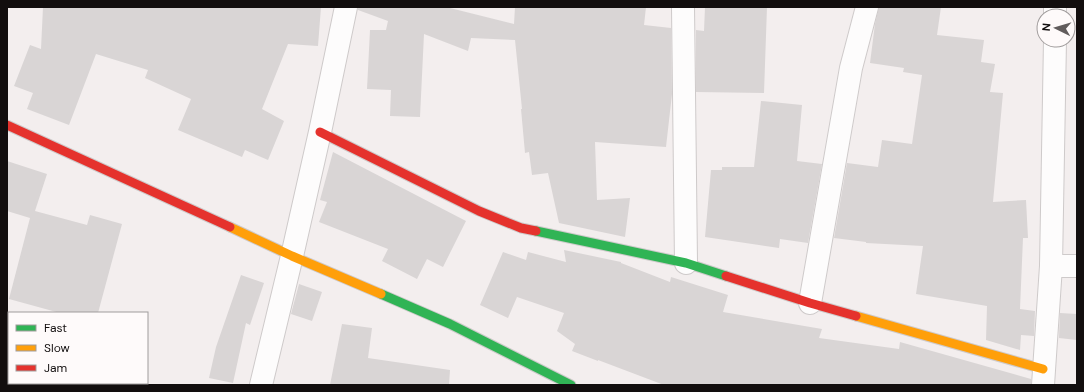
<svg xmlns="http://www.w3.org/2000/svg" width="1084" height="392" font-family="'DM Sans',sans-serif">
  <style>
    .building { fill: #d9d5d5 }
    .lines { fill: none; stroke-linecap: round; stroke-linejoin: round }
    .street-casing { stroke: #cecaca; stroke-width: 24 }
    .fast-casing { stroke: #cecaca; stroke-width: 11 }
    .slow-casing { stroke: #cecaca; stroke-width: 11 }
    .jam-casing { stroke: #cecaca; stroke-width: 11 }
    .street { stroke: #fdfcfc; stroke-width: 22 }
    .fast { stroke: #30b455; stroke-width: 9 }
    .slow { stroke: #ff9f0a; stroke-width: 9 }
    .jam { stroke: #e5322d; stroke-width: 9 }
  </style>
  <rect width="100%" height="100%" fill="#f3eeee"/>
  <g class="building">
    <path d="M43,7H321L318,46L288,44L262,109L284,121L268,160L245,150L242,157L178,130L191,99L145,78L148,70L96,54L69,125L27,109L33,93L14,86L30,45L41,49Z"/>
    <path d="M358,7H446L514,24L515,7H646L644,25L671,28L672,94L666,147L595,142L597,200L630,198L625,237L559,223L548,173L532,175L529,152L525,153L521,109H522L515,40L471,38L468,51L424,34L420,117L390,116L391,90L367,89L370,30H386L388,21L358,10Z"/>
    <path d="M705,7H767L764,93L696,92V30L704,31Z"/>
    <path d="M879,7H941L937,35L984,40L981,62L995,64L990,92L1003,93L993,202L1026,200L1028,238H1023L1020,309L1035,311L1034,336L1021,335L1020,350L986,340L987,306L916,294L923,246L866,243V242L834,238L847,163L878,167L882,140L912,144L922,75L903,72L904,68L870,63L875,24Z"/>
    <path d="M761,101L802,105L797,161L822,164L808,243L780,239L779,248L705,237L711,170H722V167H754Z"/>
    <path d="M333,152L466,221L443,267L427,259L417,279L382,261L388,249L319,222L327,202L320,200Z"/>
    <path d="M7,161L47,174L35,211L87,225L90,215L122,224L98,313H60L9,299L30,218L7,211Z"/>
    <path d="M564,250L621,262V263L670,282L671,277L728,295L723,312L822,329L819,338L899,349L900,342L1031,379V385H664L598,360V361L572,351L575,344L557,331L564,313L517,297L508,318L480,305L503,252L526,260L528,252L566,262Z"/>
    <path d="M241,275L264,283L250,325L246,323L233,383L209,378L216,347Z"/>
    <path d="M299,284L322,292L312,321L291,314Z"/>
    <path d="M1060,313L1077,314V340L1059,338Z"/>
    <path d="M342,324L372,328L368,358L450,370L449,385H330Z"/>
  </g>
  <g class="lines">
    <g class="street-casing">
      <g id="street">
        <path d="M683,7L686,263"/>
        <path d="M1055,16V7"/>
        <path d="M1051,266H1077"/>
        <path d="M810,303L851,68L867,7"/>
        <path d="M261,385L292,256L320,132L346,7"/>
        <path d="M1043,385L1051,266L1055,40"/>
      </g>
    </g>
    <g class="fast-casing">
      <g id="fast">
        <path d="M536,231L686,263L726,276"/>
        <path d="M381,294L450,324L571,385"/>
      </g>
    </g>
    <g class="slow-casing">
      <g id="slow">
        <path d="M230,227L292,256L381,294"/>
        <path d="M856,316L1043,369"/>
      </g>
    </g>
    <g class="jam-casing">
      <g id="jam">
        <path d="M7,125L230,227"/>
        <path d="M320,132L479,211L521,228L536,231"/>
        <path d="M726,276L810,303L856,316"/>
      </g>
    </g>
    <use href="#street" class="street"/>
    <use href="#fast" class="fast"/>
    <use href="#slow" class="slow"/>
    <use href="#jam" class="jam"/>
  </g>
  <rect width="1084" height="392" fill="none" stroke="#120e0e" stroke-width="16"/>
  <rect x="8" y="312" width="140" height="72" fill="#fefafa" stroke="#a09c9c"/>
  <rect x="16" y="325" width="20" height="6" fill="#30b455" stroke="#a09c9c"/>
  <text x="44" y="332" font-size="12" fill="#120e0e">Fast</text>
  <rect x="16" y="345" width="20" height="6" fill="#ff9f0a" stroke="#a09c9c"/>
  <text x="44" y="352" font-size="12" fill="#120e0e">Slow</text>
  <rect x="16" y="365" width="20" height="6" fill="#e5322d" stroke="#a09c9c"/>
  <text x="44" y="372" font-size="12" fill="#120e0e">Jam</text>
  <g transform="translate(1056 28) rotate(275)"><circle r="19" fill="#fefafa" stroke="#a09c9c"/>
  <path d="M0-3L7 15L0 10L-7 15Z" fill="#615c5c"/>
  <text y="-6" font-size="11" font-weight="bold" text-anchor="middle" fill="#120e0e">N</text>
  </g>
</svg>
